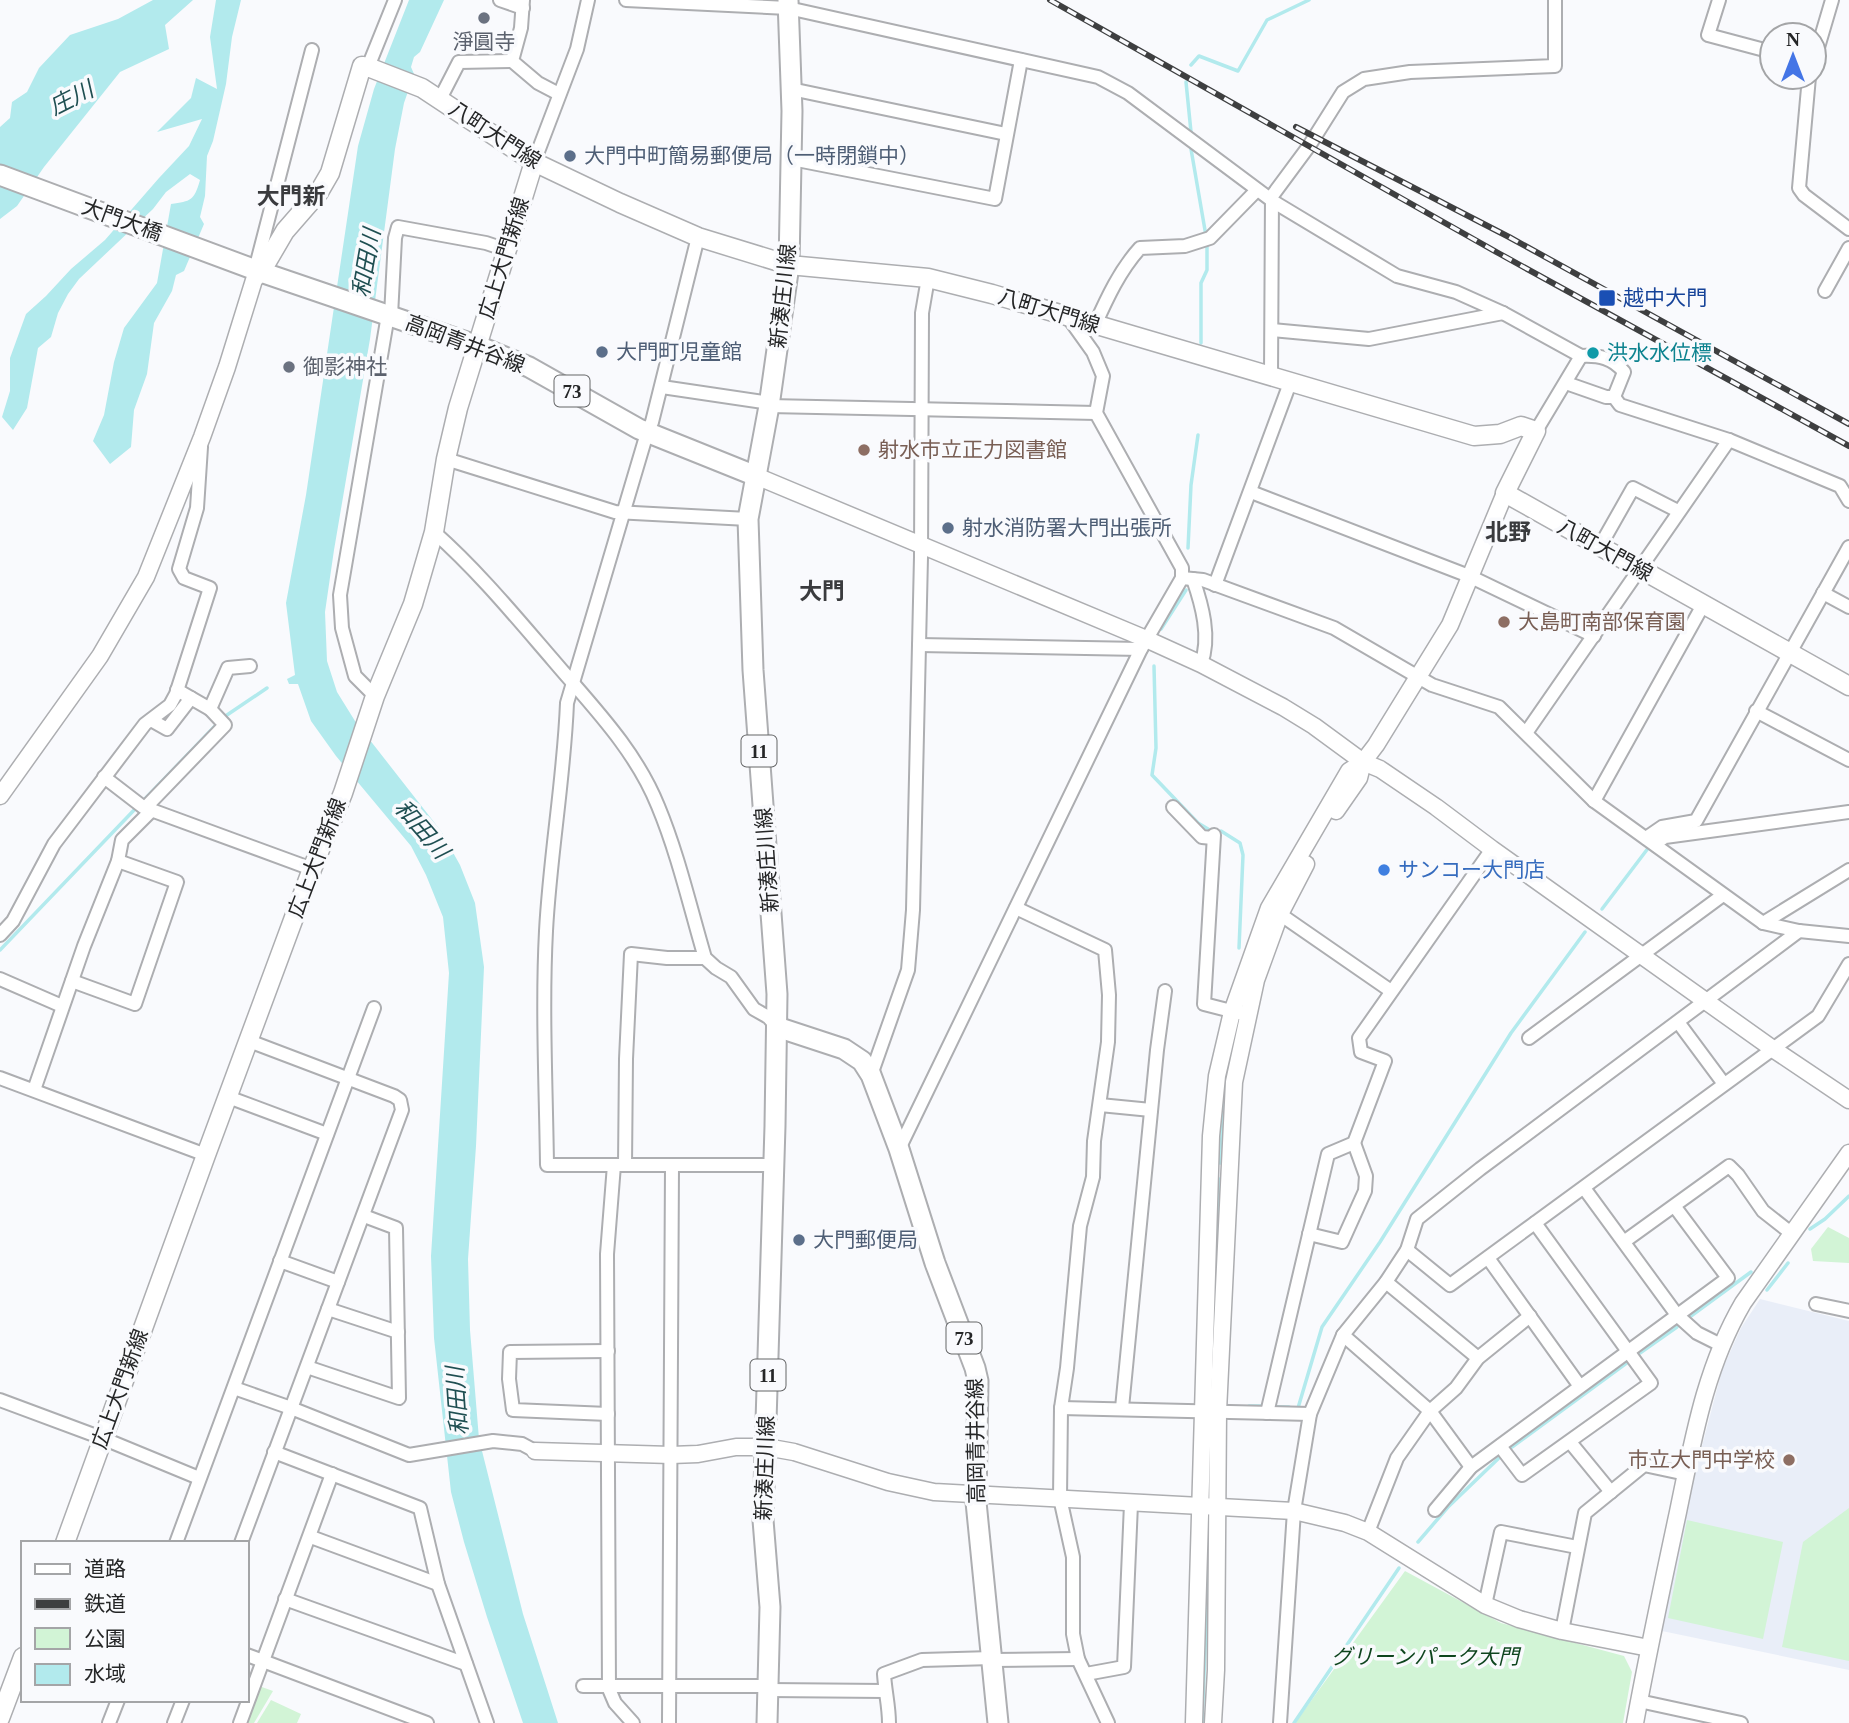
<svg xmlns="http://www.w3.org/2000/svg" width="1849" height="1723" font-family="'Times New Roman','Noto Sans JP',serif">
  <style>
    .built { fill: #e9eef8 }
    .green { fill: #d2f4d6 }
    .water { fill: #b2eaed }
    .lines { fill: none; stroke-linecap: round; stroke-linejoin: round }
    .stream { stroke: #b2eaed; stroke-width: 3.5 }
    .minor-casing { stroke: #adaeb1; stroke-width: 16 }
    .tertiary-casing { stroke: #adaeb1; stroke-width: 19 }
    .secondary-casing { stroke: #adaeb1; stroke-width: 21 }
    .primary-casing { stroke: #adaeb1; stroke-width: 23 }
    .minor { stroke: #fff; stroke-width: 12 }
    .tertiary { stroke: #fff; stroke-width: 16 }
    .secondary { stroke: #fff; stroke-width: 18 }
    .primary { stroke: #fff; stroke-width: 19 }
    .rail-casing { stroke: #3e3f40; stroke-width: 6 }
    .rail { stroke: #f9fafd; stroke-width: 3.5; stroke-dasharray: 10; stroke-linecap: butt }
    .worship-dot { fill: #6b7280; stroke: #f9fafd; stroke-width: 2.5 }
    .service-dot { fill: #5c6f8a; stroke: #f9fafd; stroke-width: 2.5 }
    .transit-dot { fill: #1a4fb4; stroke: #f9fafd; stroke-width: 2.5 }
    .culture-dot { fill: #0f9aa8; stroke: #f9fafd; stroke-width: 2.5 }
    .education-dot { fill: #8d6e63; stroke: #f9fafd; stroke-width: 2.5 }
    .shop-dot { fill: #3f7fe0; stroke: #f9fafd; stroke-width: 2.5 }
    .labels { text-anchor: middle; stroke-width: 7; stroke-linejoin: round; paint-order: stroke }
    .shield { fill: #f9fafd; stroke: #656667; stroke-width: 2 }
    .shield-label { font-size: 19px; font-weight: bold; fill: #252627 }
    .worship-label { font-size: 21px; fill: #5b616d; stroke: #f9fafd }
    .street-label { font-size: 21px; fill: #252627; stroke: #f9fafd }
    .service-label { font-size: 21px; fill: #4e5e75; stroke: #f9fafd; text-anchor: start }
    .transit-label { font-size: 21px; fill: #164399; stroke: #f9fafd; text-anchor: start }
    .culture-label { font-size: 21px; fill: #0d838f; stroke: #f9fafd; text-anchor: start }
    .education-label { font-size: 21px; fill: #785e54; stroke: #f9fafd; text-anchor: start }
    .shop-label { font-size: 21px; fill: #366cbe; stroke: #f9fafd; text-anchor: start }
    .park-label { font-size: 21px; font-style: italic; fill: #0e451e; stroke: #f9fafd }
    .water-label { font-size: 23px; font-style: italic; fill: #1f4f52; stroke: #f9fafd }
    .neighbourhood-label { font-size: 23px; font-weight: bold; fill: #3a3b3e; stroke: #f9fafd }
  </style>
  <rect width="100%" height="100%" fill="#f9fafd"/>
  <path class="built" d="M1760,1299L1849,1321V1670L1662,1631L1685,1511L1722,1370L1741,1328Z"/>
  <g class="green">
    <path d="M1828,1227L1849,1238V1263L1813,1261L1811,1249Z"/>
    <path d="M1849,1508V1661L1782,1647L1803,1542Z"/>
    <path d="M1687,1520L1783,1542L1763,1639L1668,1618Z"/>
    <path d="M1405,1571L1501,1623L1624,1656L1632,1672L1623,1723H1295Z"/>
    <path d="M259,1686L273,1691L254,1723H246Z"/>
    <path d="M271,1700L301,1714L297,1723H257Z"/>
  </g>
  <g class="water">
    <path d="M153,0H193L165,25L169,49L120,72L44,167L17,206L0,219V127L10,118L12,102L27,92L39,68L70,35L118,19Z"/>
    <path d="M216,0H241L232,37L226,84L213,141L207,156L205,196L200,217L204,224L184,271L176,275L172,291L154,323L147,374L134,410L131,447L110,464L93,441L104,415L114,362L124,328L157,283L171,204C191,201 194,201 200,180L190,174L166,192L153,209L79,279L68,294L58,313L51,337L38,348L27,408L13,430L2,417L10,391V358L26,314L46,296L71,269L105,240L159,178L189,146L202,119L157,132L191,98L196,78L217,89L210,37Z"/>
    <path d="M409,0H444L420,52L414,57L411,67L414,74L404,103L395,149L370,339L334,550L325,612L327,661L337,692L355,721L441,831L460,865L475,903L484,967L476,1146L468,1259L470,1330L479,1439L523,1614L558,1723H523L487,1617L464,1542L451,1492L434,1338L431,1256L449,973L443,917L426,875L411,846L336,756L311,721L298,684H289L287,679L295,675L286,603L306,495L358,146L374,89Z"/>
  </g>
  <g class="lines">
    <g class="stream">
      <path d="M1191,65L1199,56L1238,71L1267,20L1309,0"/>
      <path d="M1186,82L1191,132"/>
      <path d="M1191,149L1206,236"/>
      <path d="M1201,343V283L1207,270V244"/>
      <path d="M1188,548L1191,485L1198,435"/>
      <path d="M1161,629L1186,590"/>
      <path d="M1154,666L1156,748L1152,775L1198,823L1208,829"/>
      <path d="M224,717L267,688"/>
      <path d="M142,802L217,724"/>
      <path d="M1221,831L1240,843L1243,855L1239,948"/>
      <path d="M1602,909L1649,847"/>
      <path d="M0,950L137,807"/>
      <path d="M1220,1163L1225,1095"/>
      <path d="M1810,1229L1825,1219L1849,1196"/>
      <path d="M1767,1290L1788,1263"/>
      <path d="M1691,1316L1751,1272"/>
      <path d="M1213,1348L1220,1179"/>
      <path d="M1640,1353L1677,1327"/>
      <path d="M1249,1406H1261"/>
      <path d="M1277,1407H1289"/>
      <path d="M1297,1408H1298L1322,1327L1380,1242L1511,1033L1585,932"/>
      <path d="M1512,1447L1628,1362"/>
      <path d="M1418,1542L1448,1507L1501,1456"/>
      <path d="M1202,1723L1209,1554"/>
      <path d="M1294,1723L1399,1568"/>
    </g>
    <g class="minor-casing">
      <g id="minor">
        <path d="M500,0L523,8"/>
        <path d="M523,0L521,28L512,61L538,83L559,94"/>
        <path d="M626,0L788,8L1098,77L1128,93L1274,202L1397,276L1456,292L1503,313L1581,356C1599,355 1613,358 1624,372L1614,397"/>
        <path d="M1719,0L1708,35L1772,52"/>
        <path d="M1814,61L1832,0"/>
        <path d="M368,67L395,0"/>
        <path d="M1809,77L1799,188L1804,195L1849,229"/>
        <path d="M791,89L1006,134"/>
        <path d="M440,99L459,62L512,61"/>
        <path d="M792,159L995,199L1021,60"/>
        <path d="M534,162L577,49L588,0"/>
        <path d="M698,237L652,422L647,433L567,703C564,779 550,855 546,931C542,1007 546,1088 547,1165H772"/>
        <path d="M255,270L312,50"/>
        <path d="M1825,291L1849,248"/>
        <path d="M391,316L395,238L398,227L486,243L507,250"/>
        <path d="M1095,325C1107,298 1120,270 1140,248L1185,246L1210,238L1257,190"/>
        <path d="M1272,330L1369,339L1503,313"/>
        <path d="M1271,376L1272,196L1309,146L1343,92L1364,79L1410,72L1555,66V0"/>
        <path d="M1566,383L1606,397H1614L1620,405L1729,440L1840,486L1849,501"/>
        <path d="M662,387L770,403"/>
        <path d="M769,406L1096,413"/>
        <path d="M1536,431L1581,356"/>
        <path d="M446,459L615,512L748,519"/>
        <path d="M1251,492L1469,576L1594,636"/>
        <path d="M434,532C478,571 515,616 553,660C592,706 635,749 658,806C678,854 690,907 705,958L716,968L731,977L754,1009L768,1017L777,1027"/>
        <path d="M1599,548L1633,488L1678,511"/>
        <path d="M1182,578L1203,580L1334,628L1432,685L1499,707L1594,801L1763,923L1799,931L1849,936"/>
        <path d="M1193,579C1202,605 1211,637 1201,664"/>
        <path d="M1215,585L1290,383"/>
        <path d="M1823,593L1849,607"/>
        <path d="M919,645L1141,649"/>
        <path d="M177,690L210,709L228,668L250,666"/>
        <path d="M375,696L355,676L342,628L340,595L388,315"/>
        <path d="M1756,711L1849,760"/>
        <path d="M151,720L167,729L191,698"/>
        <path d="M1526,733L1729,440"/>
        <path d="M104,777L143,807L312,869"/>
        <path d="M1594,801L1703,605"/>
        <path d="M1173,807L1202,837L1213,838"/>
        <path d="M145,808L225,725L210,709"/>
        <path d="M1214,835L1204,1004L1247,1015"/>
        <path d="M1646,838L1662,827L1696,821L1849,547"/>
        <path d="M1657,846L1659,841L1665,837L1849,812"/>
        <path d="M1016,908L1105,950L1109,995L1108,1042L1094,1141L1093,1177L1080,1226L1067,1368L1061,1408L1060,1498L1073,1557V1634L1078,1659L1108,1723"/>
        <path d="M1274,910L1391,991"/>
        <path d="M1763,923L1849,870"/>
        <path d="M0,935L13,921L54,844L145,724L170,705L176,694L210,588L184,578L179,569L197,508L201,447"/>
        <path d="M0,979L62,1006"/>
        <path d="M72,981L135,1004L177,882L118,861"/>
        <path d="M1678,1022L1724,1084"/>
        <path d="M1529,1038L1723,895"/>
        <path d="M871,1075L908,970L913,910L921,557L922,313L928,278"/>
        <path d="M0,1078L206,1155"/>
        <path d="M34,1090L84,946L118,861L122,840L152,810"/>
        <path d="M228,1097L327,1134"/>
        <path d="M1100,1105L1151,1110"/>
        <path d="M899,1149L1141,649L1182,578V568L1096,413L1103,376L1093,352L1068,317"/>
        <path d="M614,1165L607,1254L609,1689L615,1703L633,1723"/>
        <path d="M625,1165L626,1059L631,954L667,958H705"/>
        <path d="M1584,1188L1677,1315L1697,1333L1721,1345"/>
        <path d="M1309,1234L1342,1242L1365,1191L1366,1176L1354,1143"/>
        <path d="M1625,1241L1729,1166L1738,1175L1763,1211L1791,1233"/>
        <path d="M1407,1250L1450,1285L1818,1016L1849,964"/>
        <path d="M1488,1258L1579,1385"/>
        <path d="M280,1261L338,1282"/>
        <path d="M1386,1282L1478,1358"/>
        <path d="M1816,1304L1849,1311"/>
        <path d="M328,1309L398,1332"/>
        <path d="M1343,1335L1430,1411L1471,1467"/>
        <path d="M307,1367L399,1398L396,1228L364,1216"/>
        <path d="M234,1388L291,1408L409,1455L493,1441L522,1444L535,1451"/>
        <path d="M0,1400L102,1438L199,1478"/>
        <path d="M1061,1408L1310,1414"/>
        <path d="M1122,1408L1157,1050L1165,991"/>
        <path d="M1267,1413L1328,1154L1354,1143L1385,1061L1361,1052L1359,1038L1492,849"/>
        <path d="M608,1414L513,1410L509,1379L510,1352L608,1351"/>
        <path d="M1570,1442L1611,1492"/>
        <path d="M1500,1446L1522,1475L1651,1383L1535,1223"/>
        <path d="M274,1452L420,1508L438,1584L487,1723"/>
        <path d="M1435,1510L1471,1467L1728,1278L1675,1207"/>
        <path d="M1368,1532L1397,1458L1430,1411L1456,1388L1478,1358L1530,1316"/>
        <path d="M311,1537L438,1584"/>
        <path d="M176,1543L374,1008"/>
        <path d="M241,1543L402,1110L400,1100L394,1096L249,1041"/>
        <path d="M285,1599L466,1664"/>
        <path d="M1485,1605L1501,1532L1577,1547"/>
        <path d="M1562,1631L1585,1513L1644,1465L1686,1474"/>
        <path d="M247,1655L427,1723"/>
        <path d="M992,1660L1078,1659"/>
        <path d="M1086,1674L1124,1667L1131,1504"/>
        <path d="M583,1686H768"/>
        <path d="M768,1690L885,1691"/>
        <path d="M1639,1701L1741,1723"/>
        <path d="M109,1723L118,1700"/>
        <path d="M174,1723L183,1700"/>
        <path d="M240,1723L332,1474"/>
        <path d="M669,1723L672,1166"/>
        <path d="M889,1723C889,1706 885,1691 884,1674L922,1660L992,1658"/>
        <path d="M1280,1723L1294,1511L1310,1414L1343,1335L1386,1282L1407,1250L1417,1219L1480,1169L1799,931"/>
      </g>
    </g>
    <g class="tertiary-casing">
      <g id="tertiary">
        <path d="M756,476L1146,639L1201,664L1283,707L1314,726L1363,762L1380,769L1436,807L1492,849L1773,1049L1849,1100"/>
        <path d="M0,796L100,656L146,577L202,437L227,367L254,280L261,272"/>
        <path d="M1336,811L1359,778L1363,762"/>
        <path d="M535,1451L671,1455L698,1454L736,1447H766L794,1452L888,1482L934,1492L1294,1511L1345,1523L1368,1532L1485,1605L1519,1619L1562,1631L1649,1648"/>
        <path d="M1194,1723L1211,1136L1217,1076L1232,1012L1269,908L1349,771L1363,762L1376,745L1450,625L1505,493"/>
        <path d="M1213,1723L1216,1670L1218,1411L1234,1082L1256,980L1280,914L1306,864"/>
        <path d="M1635,1723C1648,1652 1663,1582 1678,1512C1693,1440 1705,1368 1743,1303L1849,1153"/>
      </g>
    </g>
    <g class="secondary-casing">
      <g id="secondary">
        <path d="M261,272L285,231L319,192L330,173L362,66L368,67L422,88L534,162L620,203L698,237L789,265L928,278L992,294L1474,436L1500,434L1521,426L1536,431L1505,493L1849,686"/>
        <path d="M65,1543L206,1155L312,869L343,793L375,696L413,604L434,532L446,459L458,408L534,162"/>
        <path d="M0,1718L23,1657"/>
      </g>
    </g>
    <g class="primary-casing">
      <g id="primary">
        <path d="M0,175L261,272L478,346L529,367L639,429L756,476"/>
        <path d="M777,1027L844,1049L862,1061L871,1075L899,1149L935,1263L975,1368L978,1381L976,1502L998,1723"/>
        <path d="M767,1723L770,1607L763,1520L775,1126L777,994L753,670L748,519L769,406L789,265L792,111L788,0"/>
      </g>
    </g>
    <use href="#minor" class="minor"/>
    <use href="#tertiary" class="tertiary"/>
    <use href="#secondary" class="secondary"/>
    <use href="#primary" class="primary"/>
    <g class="rail-casing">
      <g id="rail">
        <path d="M1050,0L1500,254L1849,446"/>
        <path d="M1296,127L1509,237L1849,424"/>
      </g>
    </g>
    <use href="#rail" class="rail"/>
  </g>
  <g class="worship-dot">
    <circle cx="484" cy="18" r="7"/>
    <circle cx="289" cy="367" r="7"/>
  </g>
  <g class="service-dot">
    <circle cx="570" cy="156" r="7"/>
    <circle cx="602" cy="352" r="7"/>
    <circle cx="948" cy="528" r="7"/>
    <circle cx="799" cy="1240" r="7"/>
  </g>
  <rect class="transit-dot" x="1598" y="289" width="18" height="18" rx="3.5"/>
  <circle class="culture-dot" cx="1593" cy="353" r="7"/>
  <g class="education-dot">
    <circle cx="864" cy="450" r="7"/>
    <circle cx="1504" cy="622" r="7"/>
    <circle cx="1789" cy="1460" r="7"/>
  </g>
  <circle class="shop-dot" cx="1384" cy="870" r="7"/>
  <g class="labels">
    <g class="shield">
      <rect x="554.5" y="375.5" width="35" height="31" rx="5"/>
      <rect x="741.5" y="735.5" width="35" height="31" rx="5"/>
      <rect x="946.5" y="1322.5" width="35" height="31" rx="5"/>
      <rect x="750.5" y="1359.5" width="35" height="31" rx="5"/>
    </g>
    <g class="shield-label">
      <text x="572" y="398">73</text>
      <text x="759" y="758">11</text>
      <text x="964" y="1345">73</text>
      <text x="768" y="1382">11</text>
    </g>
    <g class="worship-label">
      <text x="484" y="49">淨圓寺</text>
      <text x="303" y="374" text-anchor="start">御影神社</text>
    </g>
    <g class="street-label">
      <text transform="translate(495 135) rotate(33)" y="7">八町大門線</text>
      <text transform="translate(122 220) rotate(20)" y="7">大門大橋</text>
      <text transform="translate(504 258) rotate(-73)" y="7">広上大門新線</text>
      <text transform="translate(783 296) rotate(-84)" y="7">新湊庄川線</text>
      <text transform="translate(1049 311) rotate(17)" y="7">八町大門線</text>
      <text transform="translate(465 344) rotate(21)" y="7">高岡青井谷線</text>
      <text transform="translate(1605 550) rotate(29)" y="7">八町大門線</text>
      <text transform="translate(317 858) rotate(-69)" y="7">広上大門新線</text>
      <text transform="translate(767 860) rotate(-94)" y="7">新湊庄川線</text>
      <text transform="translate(120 1389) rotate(-70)" y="7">広上大門新線</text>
      <text transform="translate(976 1441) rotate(-91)" y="7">高岡青井谷線</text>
      <text transform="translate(765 1468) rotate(-88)" y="7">新湊庄川線</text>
    </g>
    <g class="service-label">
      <text x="584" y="163">大門中町簡易郵便局（一時閉鎖中）</text>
      <text x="616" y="359">大門町児童館</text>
      <text x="962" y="535">射水消防署大門出張所</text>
      <text x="813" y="1247">大門郵便局</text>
    </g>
    <g class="transit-label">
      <text x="1623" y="305">越中大門</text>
    </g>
    <g class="culture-label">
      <text x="1607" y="360">洪水水位標</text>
    </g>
    <g class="education-label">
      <text x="878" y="457">射水市立正力図書館</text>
      <text x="1518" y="629">大島町南部保育園</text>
      <text x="1775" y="1467" text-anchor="end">市立大門中学校</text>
    </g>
    <g class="shop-label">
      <text x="1398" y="877">サンコー大門店</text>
    </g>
    <g class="park-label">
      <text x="1425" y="1664">グリーンパーク大門</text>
    </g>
    <g class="water-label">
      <text transform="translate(71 98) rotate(-27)" y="8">庄川</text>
      <text transform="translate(366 263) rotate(-80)" y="8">和田川</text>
      <text transform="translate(422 829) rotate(49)" y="8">和田川</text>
      <text transform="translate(457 1401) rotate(-94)" y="8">和田川</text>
    </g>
    <g class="neighbourhood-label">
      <text x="291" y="204">大門新</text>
      <text x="1508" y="540">北野</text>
      <text x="822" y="599">大門</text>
    </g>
  </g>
  <rect x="21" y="1541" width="228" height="161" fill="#f9fafd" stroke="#a4a5a7" stroke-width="2"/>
  <rect x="35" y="1564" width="35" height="10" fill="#ffffff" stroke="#a4a5a7" stroke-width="2"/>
  <text x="84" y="1576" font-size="21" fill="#252627">道路</text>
  <rect x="35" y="1599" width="35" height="10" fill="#3e3f40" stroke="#a4a5a7" stroke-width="2"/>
  <text x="84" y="1611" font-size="21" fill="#252627">鉄道</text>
  <rect x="35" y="1628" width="35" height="21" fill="#d2f4d6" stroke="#a4a5a7" stroke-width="2"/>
  <text x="84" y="1646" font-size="21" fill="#252627">公園</text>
  <rect x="35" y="1664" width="35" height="21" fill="#b2eaed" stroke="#a4a5a7" stroke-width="2"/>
  <text x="84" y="1681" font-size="21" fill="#252627">水域</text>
  <g transform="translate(1793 56)"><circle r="33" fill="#f9fafd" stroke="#a4a5a7" stroke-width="2"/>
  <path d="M0-5L12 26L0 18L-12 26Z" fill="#4475e6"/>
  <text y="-10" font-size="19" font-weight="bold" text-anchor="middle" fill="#252627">N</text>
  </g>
</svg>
